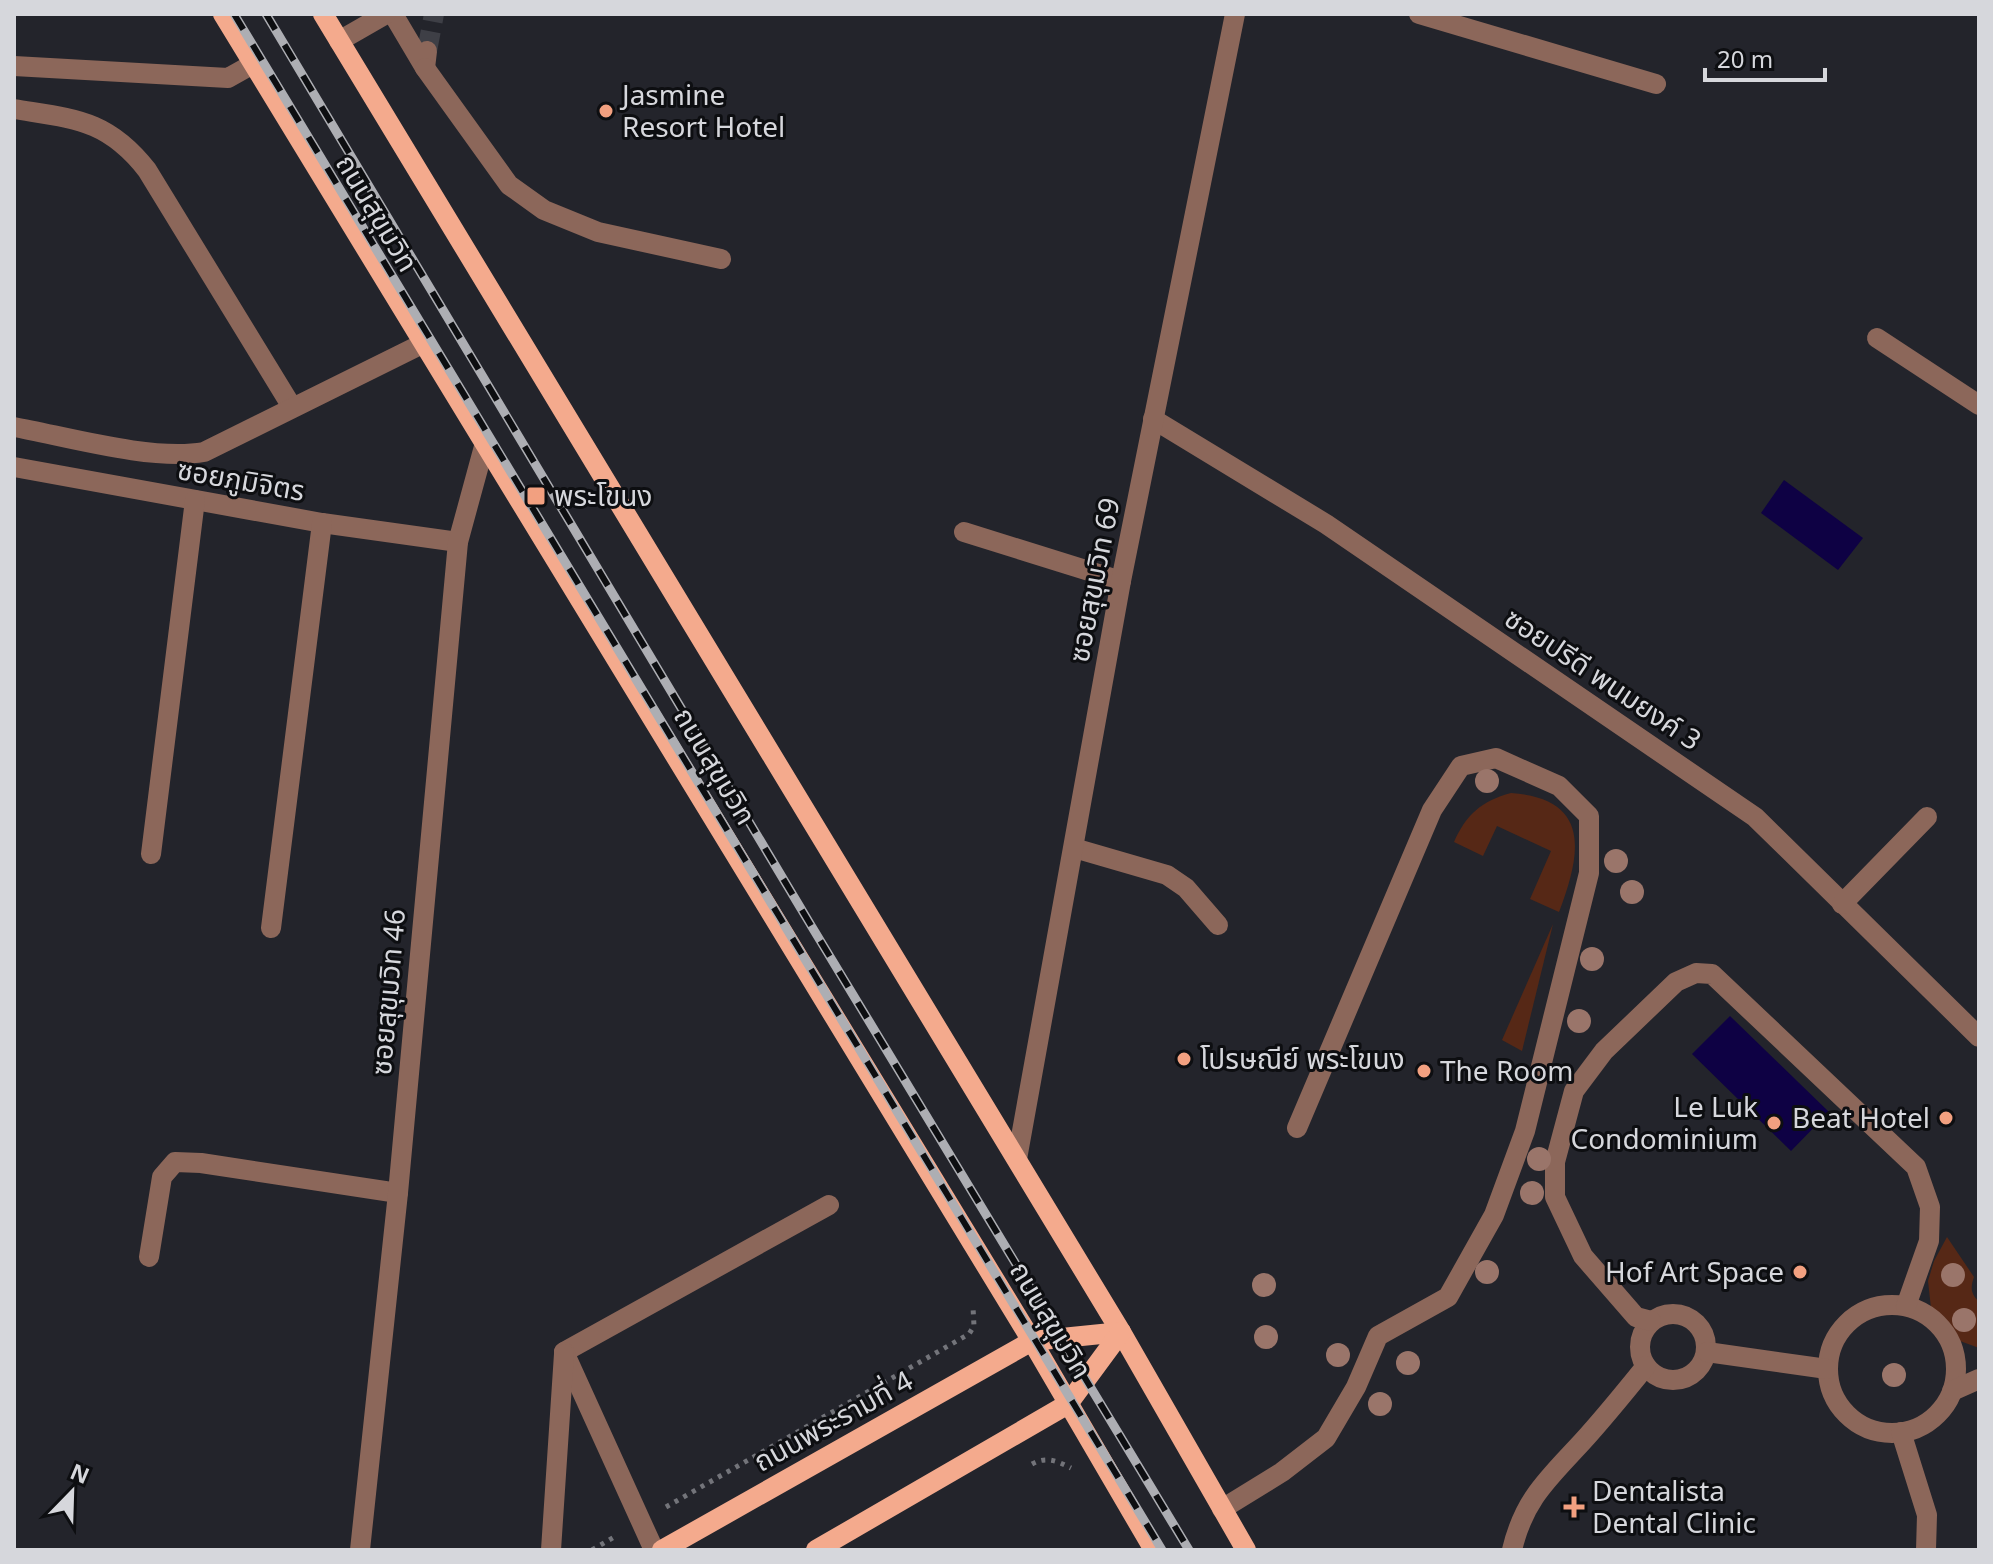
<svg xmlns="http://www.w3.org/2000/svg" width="1993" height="1564" font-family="'Noto Sans','Noto Sans Thai',sans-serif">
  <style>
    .green { fill: #562816 }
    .water { fill: #0e0144 }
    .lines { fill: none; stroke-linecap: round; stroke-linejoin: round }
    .minor-tunnel { stroke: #3e3f46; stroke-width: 20; stroke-dasharray: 20 10; stroke-linecap: butt }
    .path { stroke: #73747a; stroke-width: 5; stroke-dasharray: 4 6; stroke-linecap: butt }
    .minor { stroke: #8c675a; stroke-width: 20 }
    .major { stroke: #f4aa8d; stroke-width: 20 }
    .rail-casing { stroke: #adaeb3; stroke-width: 9 }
    .rail { stroke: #0d0e11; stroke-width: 6; stroke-dasharray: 18; stroke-linecap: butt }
    .tree { fill: #9a756a }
    .poi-dot { fill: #f2a080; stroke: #0d0e11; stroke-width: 3 }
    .labels { text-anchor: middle; stroke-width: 6; stroke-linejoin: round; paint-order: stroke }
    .poi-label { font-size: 28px; fill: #d6d7dc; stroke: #0d0e11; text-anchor: start }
    .street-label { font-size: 28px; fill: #d6d7dc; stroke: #0d0e11 }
  </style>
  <rect width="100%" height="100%" fill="#23242b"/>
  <g class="green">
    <path d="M1511,793C1592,799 1581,854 1559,912L1530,899L1551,851L1497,826L1483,856L1454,842C1466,815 1481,801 1511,793Z"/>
    <path d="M1553,924L1522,1051L1502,1040Z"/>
    <path d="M1947,1237L1974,1277C1970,1288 1971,1294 1979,1302V1348L1960,1341L1931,1308L1928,1281L1934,1261Z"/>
  </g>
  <g class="water">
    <path d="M1784,480L1863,538L1838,570L1761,513Z"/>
    <path d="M1730,1016L1829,1112L1791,1151L1692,1054Z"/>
  </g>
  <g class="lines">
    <path class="minor-tunnel" d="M427,51L434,14"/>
    <g class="path">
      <path d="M1032,1464C1046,1456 1057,1461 1071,1468"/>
      <path d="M666,1507L969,1334L974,1326L973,1307"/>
      <path d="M592,1550L616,1536"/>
    </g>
    <g class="minor">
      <path d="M393,14L425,68L427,51"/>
      <path d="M1419,14L1656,84"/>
      <path d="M339,41L386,14"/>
      <path d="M14,66L228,78L253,64"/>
      <path d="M425,68L509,185L544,210L598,232L721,259"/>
      <path d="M14,109C74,119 107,119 147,170L292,407"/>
      <path d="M1877,338L1979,405"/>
      <path d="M1153,419L1326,524L1755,817L1979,1037"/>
      <path d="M14,427C68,437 151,461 204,452L424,343"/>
      <path d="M14,467L322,523L458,542"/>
      <path d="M964,532L1121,581"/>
      <path d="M1074,848L1167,875L1186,888L1218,925"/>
      <path d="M151,854L195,500"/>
      <path d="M1842,904L1927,817"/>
      <path d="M271,928L322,523"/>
      <path d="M1017,1159L1121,581L1235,14"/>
      <path d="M149,1257L162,1177L175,1162L201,1163L398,1193"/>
      <circle cx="1892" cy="1369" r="64"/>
      <circle cx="1673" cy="1347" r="33"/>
      <path d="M1651,1321L1636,1317L1583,1256L1555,1197V1162L1574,1091L1604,1051L1676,982L1696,973L1712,974L1916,1167L1930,1207L1929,1241L1906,1306"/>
      <path d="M564,1352L829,1205"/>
      <path d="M564,1352L654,1550"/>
      <path d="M1707,1352L1827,1369"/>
      <path d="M1952,1391L1979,1379"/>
      <path d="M1901,1432L1927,1515L1926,1550"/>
      <path d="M1222,1509L1282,1472L1326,1438L1356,1387L1378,1336L1448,1297L1494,1215L1525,1131L1589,873V816L1559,786L1496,758L1461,766L1432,810L1297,1128"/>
      <path d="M360,1550L398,1193L458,542L485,443"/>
      <path d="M551,1550L564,1354"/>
      <path d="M1512,1550C1524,1499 1548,1479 1582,1442C1604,1418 1625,1392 1646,1366"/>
    </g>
    <g class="major">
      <path d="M223,14L1032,1341L1154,1550"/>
      <path d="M323,14L1121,1332L1246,1550"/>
      <path d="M662,1550L1032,1341L1121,1332"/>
      <path d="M816,1550L1068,1404L1121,1332"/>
    </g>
    <g class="rail-casing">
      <g id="rail">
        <path d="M234,14L1162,1550"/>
        <path d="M266,14L812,927L1189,1550"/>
      </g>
    </g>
    <use href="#rail" class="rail"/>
  </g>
  <g class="tree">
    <circle cx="1487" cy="781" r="12"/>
    <circle cx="1616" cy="861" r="12"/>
    <circle cx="1632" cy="892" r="12"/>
    <circle cx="1592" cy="959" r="12"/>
    <circle cx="1579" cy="1021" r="12"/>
    <circle cx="1539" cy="1159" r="12"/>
    <circle cx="1532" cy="1193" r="12"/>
    <circle cx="1487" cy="1272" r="12"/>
    <circle cx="1953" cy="1275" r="12"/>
    <circle cx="1264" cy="1285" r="12"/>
    <circle cx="1964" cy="1320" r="12"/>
    <circle cx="1266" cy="1337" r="12"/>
    <circle cx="1338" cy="1355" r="12"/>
    <circle cx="1408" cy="1363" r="12"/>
    <circle cx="1894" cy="1375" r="12"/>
    <circle cx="1380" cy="1404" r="12"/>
  </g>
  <g class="poi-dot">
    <circle cx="606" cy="111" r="8"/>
    <rect x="526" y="486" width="20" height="20" rx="4"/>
    <circle cx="1184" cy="1059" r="8"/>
    <circle cx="1424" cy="1071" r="8"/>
    <circle cx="1946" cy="1118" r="8"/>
    <circle cx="1774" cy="1123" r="8"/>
    <circle cx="1800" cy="1272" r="8"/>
    <path d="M1570 1495h8v8h8v8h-8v8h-8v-8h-8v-8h8z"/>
  </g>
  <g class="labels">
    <g class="poi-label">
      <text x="622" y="105">Jasmine<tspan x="622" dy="32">Resort Hotel</tspan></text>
      <text x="554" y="506">พระโขนง</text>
      <text x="1200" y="1069">โปรษณีย์ พระโขนง</text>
      <text x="1440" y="1081">The Room</text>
      <text x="1758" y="1117" text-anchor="end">Le Luk<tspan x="1758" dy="32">Condominium</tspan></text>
      <text x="1930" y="1128" text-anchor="end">Beat Hotel</text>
      <text x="1784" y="1282" text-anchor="end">Hof Art Space</text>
      <text x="1592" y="1501">Dentalista<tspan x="1592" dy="32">Dental Clinic</tspan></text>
    </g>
    <g class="street-label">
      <text transform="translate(377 213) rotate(59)" y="10">ถนนสุขุมวิท</text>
      <text transform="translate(241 480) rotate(10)" y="10">ซอยภูมิจิตร</text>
      <text transform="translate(1094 580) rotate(-79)" y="10">ซอยสุขุมวิท 69</text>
      <text transform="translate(1603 679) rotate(34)" y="10">ซอยปรีดี พนมยงค์ 3</text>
      <text transform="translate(715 766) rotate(59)" y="10">ถนนสุขุมวิท</text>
      <text transform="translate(388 992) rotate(-85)" y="10">ซอยสุขุมวิท 46</text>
      <text transform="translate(1051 1320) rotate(59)" y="10">ถนนสุขุมวิท</text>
      <text transform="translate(833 1421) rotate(-29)" y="10">ถนนพระรามที่ 4</text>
    </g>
  </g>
  <rect width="1993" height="1564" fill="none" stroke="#d6d7dc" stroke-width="32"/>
  <g transform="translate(72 1492) rotate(23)" stroke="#0d0e11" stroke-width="6" paint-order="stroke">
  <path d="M0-6L14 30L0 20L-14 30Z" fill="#d6d7dc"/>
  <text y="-12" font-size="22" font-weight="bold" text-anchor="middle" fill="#d6d7dc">N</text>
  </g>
  <path d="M1705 68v12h120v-12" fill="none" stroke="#d6d7dc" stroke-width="4"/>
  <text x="1717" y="68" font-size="24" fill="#d6d7dc" stroke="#0d0e11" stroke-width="6" paint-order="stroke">20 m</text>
</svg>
